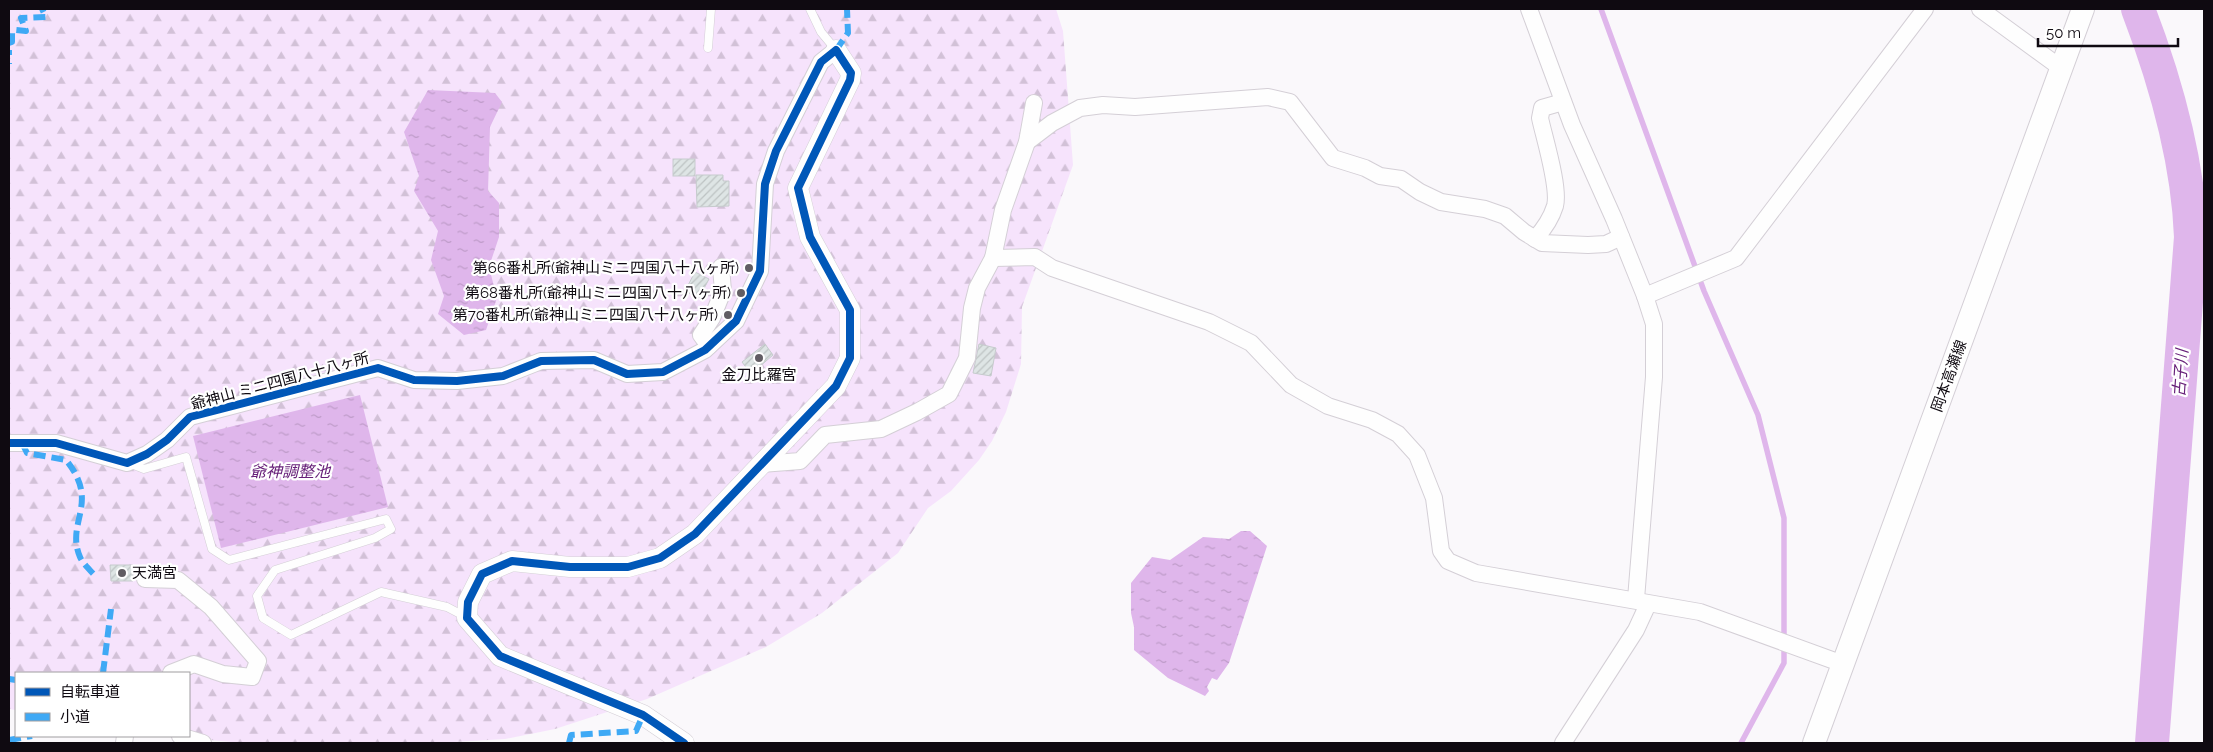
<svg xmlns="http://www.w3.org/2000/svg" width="2213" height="752" font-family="Raleway,'Noto Sans JP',sans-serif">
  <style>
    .forest { fill: url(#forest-firs) }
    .water { fill: url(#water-ripples) }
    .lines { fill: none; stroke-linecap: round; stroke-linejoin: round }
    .stream { stroke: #dfb6eb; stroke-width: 5.5 }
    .river { stroke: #dfb6eb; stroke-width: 34 }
    .building { fill: url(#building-hatch); stroke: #c6cbcd }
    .service-casing { stroke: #d4cfd6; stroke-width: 9 }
    .minor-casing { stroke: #d4cfd6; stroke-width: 18 }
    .tertiary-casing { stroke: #d4cfd6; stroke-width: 21 }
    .secondary-casing { stroke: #d4cfd6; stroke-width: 24 }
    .service { stroke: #fefefe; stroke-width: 8 }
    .minor { stroke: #fefefe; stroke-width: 16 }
    .tertiary { stroke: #fefefe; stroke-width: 20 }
    .secondary { stroke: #fefefe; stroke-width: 22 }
    .quiet { stroke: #3fa9f5; stroke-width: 6; stroke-dasharray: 12 6; stroke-linecap: butt }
    .cycleway-casing { stroke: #fff; stroke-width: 11 }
    .cycleway { stroke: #0057b8; stroke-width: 8 }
    .poi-dot { fill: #615d63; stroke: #fff; stroke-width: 2 }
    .labels { text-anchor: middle; stroke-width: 4.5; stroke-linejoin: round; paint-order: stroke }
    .poi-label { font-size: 15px; fill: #0f0a11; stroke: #fff; text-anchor: end }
    .street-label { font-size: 15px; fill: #0f0a11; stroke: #fff }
    .water-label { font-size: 16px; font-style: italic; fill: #672079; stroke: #fff }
  </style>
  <defs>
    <pattern id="forest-firs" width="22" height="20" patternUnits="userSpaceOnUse" patternTransform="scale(1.25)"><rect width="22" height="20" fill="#f6e3fc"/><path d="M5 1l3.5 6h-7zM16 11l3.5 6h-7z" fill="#d2c1d7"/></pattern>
    <pattern id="water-ripples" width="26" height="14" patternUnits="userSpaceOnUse" patternTransform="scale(1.25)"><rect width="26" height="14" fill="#dfb6eb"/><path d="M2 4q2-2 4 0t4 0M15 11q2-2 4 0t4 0" fill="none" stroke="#be9bc8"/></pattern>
    <pattern id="building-hatch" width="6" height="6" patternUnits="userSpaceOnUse" patternTransform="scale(1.25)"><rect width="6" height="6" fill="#dee5e5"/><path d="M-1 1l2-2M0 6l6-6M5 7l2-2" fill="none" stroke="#bdc3c3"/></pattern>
  </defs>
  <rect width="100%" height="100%" fill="#faf8fb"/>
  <path class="forest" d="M9,9H1056L1063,31L1073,165L1022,307L1021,364L1006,412L992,441L979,460L951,491L928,508L898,553L822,613L766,647L647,699L555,729L505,739L438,743L231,742L170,736H189V673H16V710L9,709Z"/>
  <g class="water">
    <path d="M428,90L495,93L502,102L490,127L488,191L499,203V237L489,267L497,298L486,330L464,335L438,314L444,296L431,260L438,231L414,191L419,176L404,132Z"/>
    <path d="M360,395L388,507L221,548L193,436Z"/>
    <path d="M1241,531H1250L1267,546L1229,663L1217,680L1212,678L1207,687L1209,691L1205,696L1168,678L1134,650V627L1131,613V583L1152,557L1170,560L1203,537L1229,539Z"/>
  </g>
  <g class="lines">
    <path class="stream" d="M1601,9L1704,291L1758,415L1784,518V663L1741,743"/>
    <path class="river" d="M2138,9C2166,82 2188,159 2191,237L2152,743"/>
  </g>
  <g class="building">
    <rect x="673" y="159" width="22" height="17"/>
    <path d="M696,175H723V181H729V206L697,207Z"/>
    <path d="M695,272L709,279L699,298L685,291Z"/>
    <path d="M765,344L773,355L751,374L742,362Z"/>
    <path d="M979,344L996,348L991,376L973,373Z"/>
    <path d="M110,565H133V581H111Z"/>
  </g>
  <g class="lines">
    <g class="service-casing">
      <g id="service">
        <path d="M810,9L821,32L836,50"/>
        <path d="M708,48L711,9"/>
        <path d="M129,463L144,469L186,457L212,549L229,560L386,519L391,529L375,538L275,570L257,596L263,618L291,635L381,592L447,607L466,617"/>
      </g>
    </g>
    <g class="minor-casing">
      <g id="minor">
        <path d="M1529,9L1572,125L1614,219L1645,296L1654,324V377L1636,599"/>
        <path d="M1980,9L2061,68"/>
        <path d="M1034,103L1027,142L1003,210L993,258L1035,257L1052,268L1209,322L1251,343L1291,385L1328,406L1372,420L1398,434L1417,455L1434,498L1441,551L1448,561L1476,573L1700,612L1843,664"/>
        <path d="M1027,142L1052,123L1080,108L1103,105L1135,107L1268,97L1290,102L1333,158L1365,168L1380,176L1401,179L1420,192L1441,202L1485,209L1505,216L1524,232L1542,243L1588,245L1606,244L1621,237"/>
        <path d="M1535,239C1544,229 1551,219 1555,206C1560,188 1544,137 1540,118L1542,108L1563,102"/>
        <path d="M1645,296L1736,258L1925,9"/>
        <path d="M709,346L701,335L712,318L723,291L721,267"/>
        <path d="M9,443H56L127,463L147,454L167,440L190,417L378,368L414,380L457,381L503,376L541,361L594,360L627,374L663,372L705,350L736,321L760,271L765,184L776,151L821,62L836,50"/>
        <path d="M761,464L800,461L825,435L881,429L917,412L949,394L967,358L972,308L977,288L993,258"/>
        <path d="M145,579L178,580L211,607L258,661L252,677L223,674L194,664L171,673"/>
        <path d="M180,736L203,743"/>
        <path d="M124,743L125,736"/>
        <path d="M1563,743L1636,630L1648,604"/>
      </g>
    </g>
    <g class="tertiary-casing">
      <path id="tertiary" d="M684,743L643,715L500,656L467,618L468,602L482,574L512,561L570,567H628L660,558L695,534L836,386L850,358V310L810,237L798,188L850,80L851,73L836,50"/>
    </g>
    <g class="secondary-casing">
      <path id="secondary" d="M1814,743L2083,9"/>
    </g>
    <use href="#service" class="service"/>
    <use href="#minor" class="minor"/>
    <use href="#tertiary" class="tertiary"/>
    <use href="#secondary" class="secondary"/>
    <g class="quiet">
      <path d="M9,43L12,42V32L16,30L26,31L21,18L46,17L42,9"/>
      <path d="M9,50V55"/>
      <path d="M836,50L848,33L847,9"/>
      <path d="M9,63V64"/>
      <path d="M22,443L27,453L66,460C101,503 65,522 80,557C83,564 92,572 97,578"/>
      <path d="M103,673L111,609"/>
      <path d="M9,679L16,680"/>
      <path d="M9,740L32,736"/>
      <path d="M569,743L571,735L636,731L643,715"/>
    </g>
    <g class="cycleway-casing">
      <path id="cycleway" d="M9,443H56L127,463L147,454L167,440L190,417L378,368L414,380L457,381L503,376L541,361L594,360L627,374L663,372L705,350L736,321L760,271L765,184L776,151L821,62L836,50L851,73L850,80L798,188L810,237L850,310V358L836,386L695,534L660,558L628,567H570L512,561L482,574L468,602L467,618L500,656L643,715L684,743"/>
    </g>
    <use href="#cycleway" class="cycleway"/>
  </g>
  <g class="poi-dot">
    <circle cx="749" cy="268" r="5"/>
    <circle cx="741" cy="293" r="5"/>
    <circle cx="728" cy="315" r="5"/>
    <circle cx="759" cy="358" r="5"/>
    <circle cx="122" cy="573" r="5"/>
  </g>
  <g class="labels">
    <g class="poi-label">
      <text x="739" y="273">第66番札所(爺神山ミニ四国八十八ヶ所)</text>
      <text x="731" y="298">第68番札所(爺神山ミニ四国八十八ヶ所)</text>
      <text x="718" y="320">第70番札所(爺神山ミニ四国八十八ヶ所)</text>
      <text x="759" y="380" text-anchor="middle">金刀比羅宮</text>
      <text x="132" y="578" text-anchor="start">天満宮</text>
    </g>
    <g class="street-label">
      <text transform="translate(1949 376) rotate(-70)" y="5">岡本高瀬線</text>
      <text transform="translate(280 381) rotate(-15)" y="5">爺神山 ミニ四国八十八ヶ所</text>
    </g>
    <g class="water-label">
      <text transform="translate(2180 373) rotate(-86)" y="6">古子川</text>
      <text x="290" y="477">爺神調整池</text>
    </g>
  </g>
  <rect width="2213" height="752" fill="none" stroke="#0f0a11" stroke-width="20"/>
  <rect x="15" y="672" width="175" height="65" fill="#ffffff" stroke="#9f9da0"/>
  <rect x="25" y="688" width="25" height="8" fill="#0057b8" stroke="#9f9da0"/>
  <text x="60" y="697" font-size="15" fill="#0f0a11">自転車道</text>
  <rect x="25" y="713" width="25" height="8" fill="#3fa9f5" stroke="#9f9da0"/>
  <text x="60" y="722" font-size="15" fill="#0f0a11">小道</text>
  <path d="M2038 38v8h140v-8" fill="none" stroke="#0f0a11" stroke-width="2.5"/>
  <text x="2046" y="38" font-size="15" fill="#0f0a11" stroke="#ffffff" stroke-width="4" paint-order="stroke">50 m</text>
</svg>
